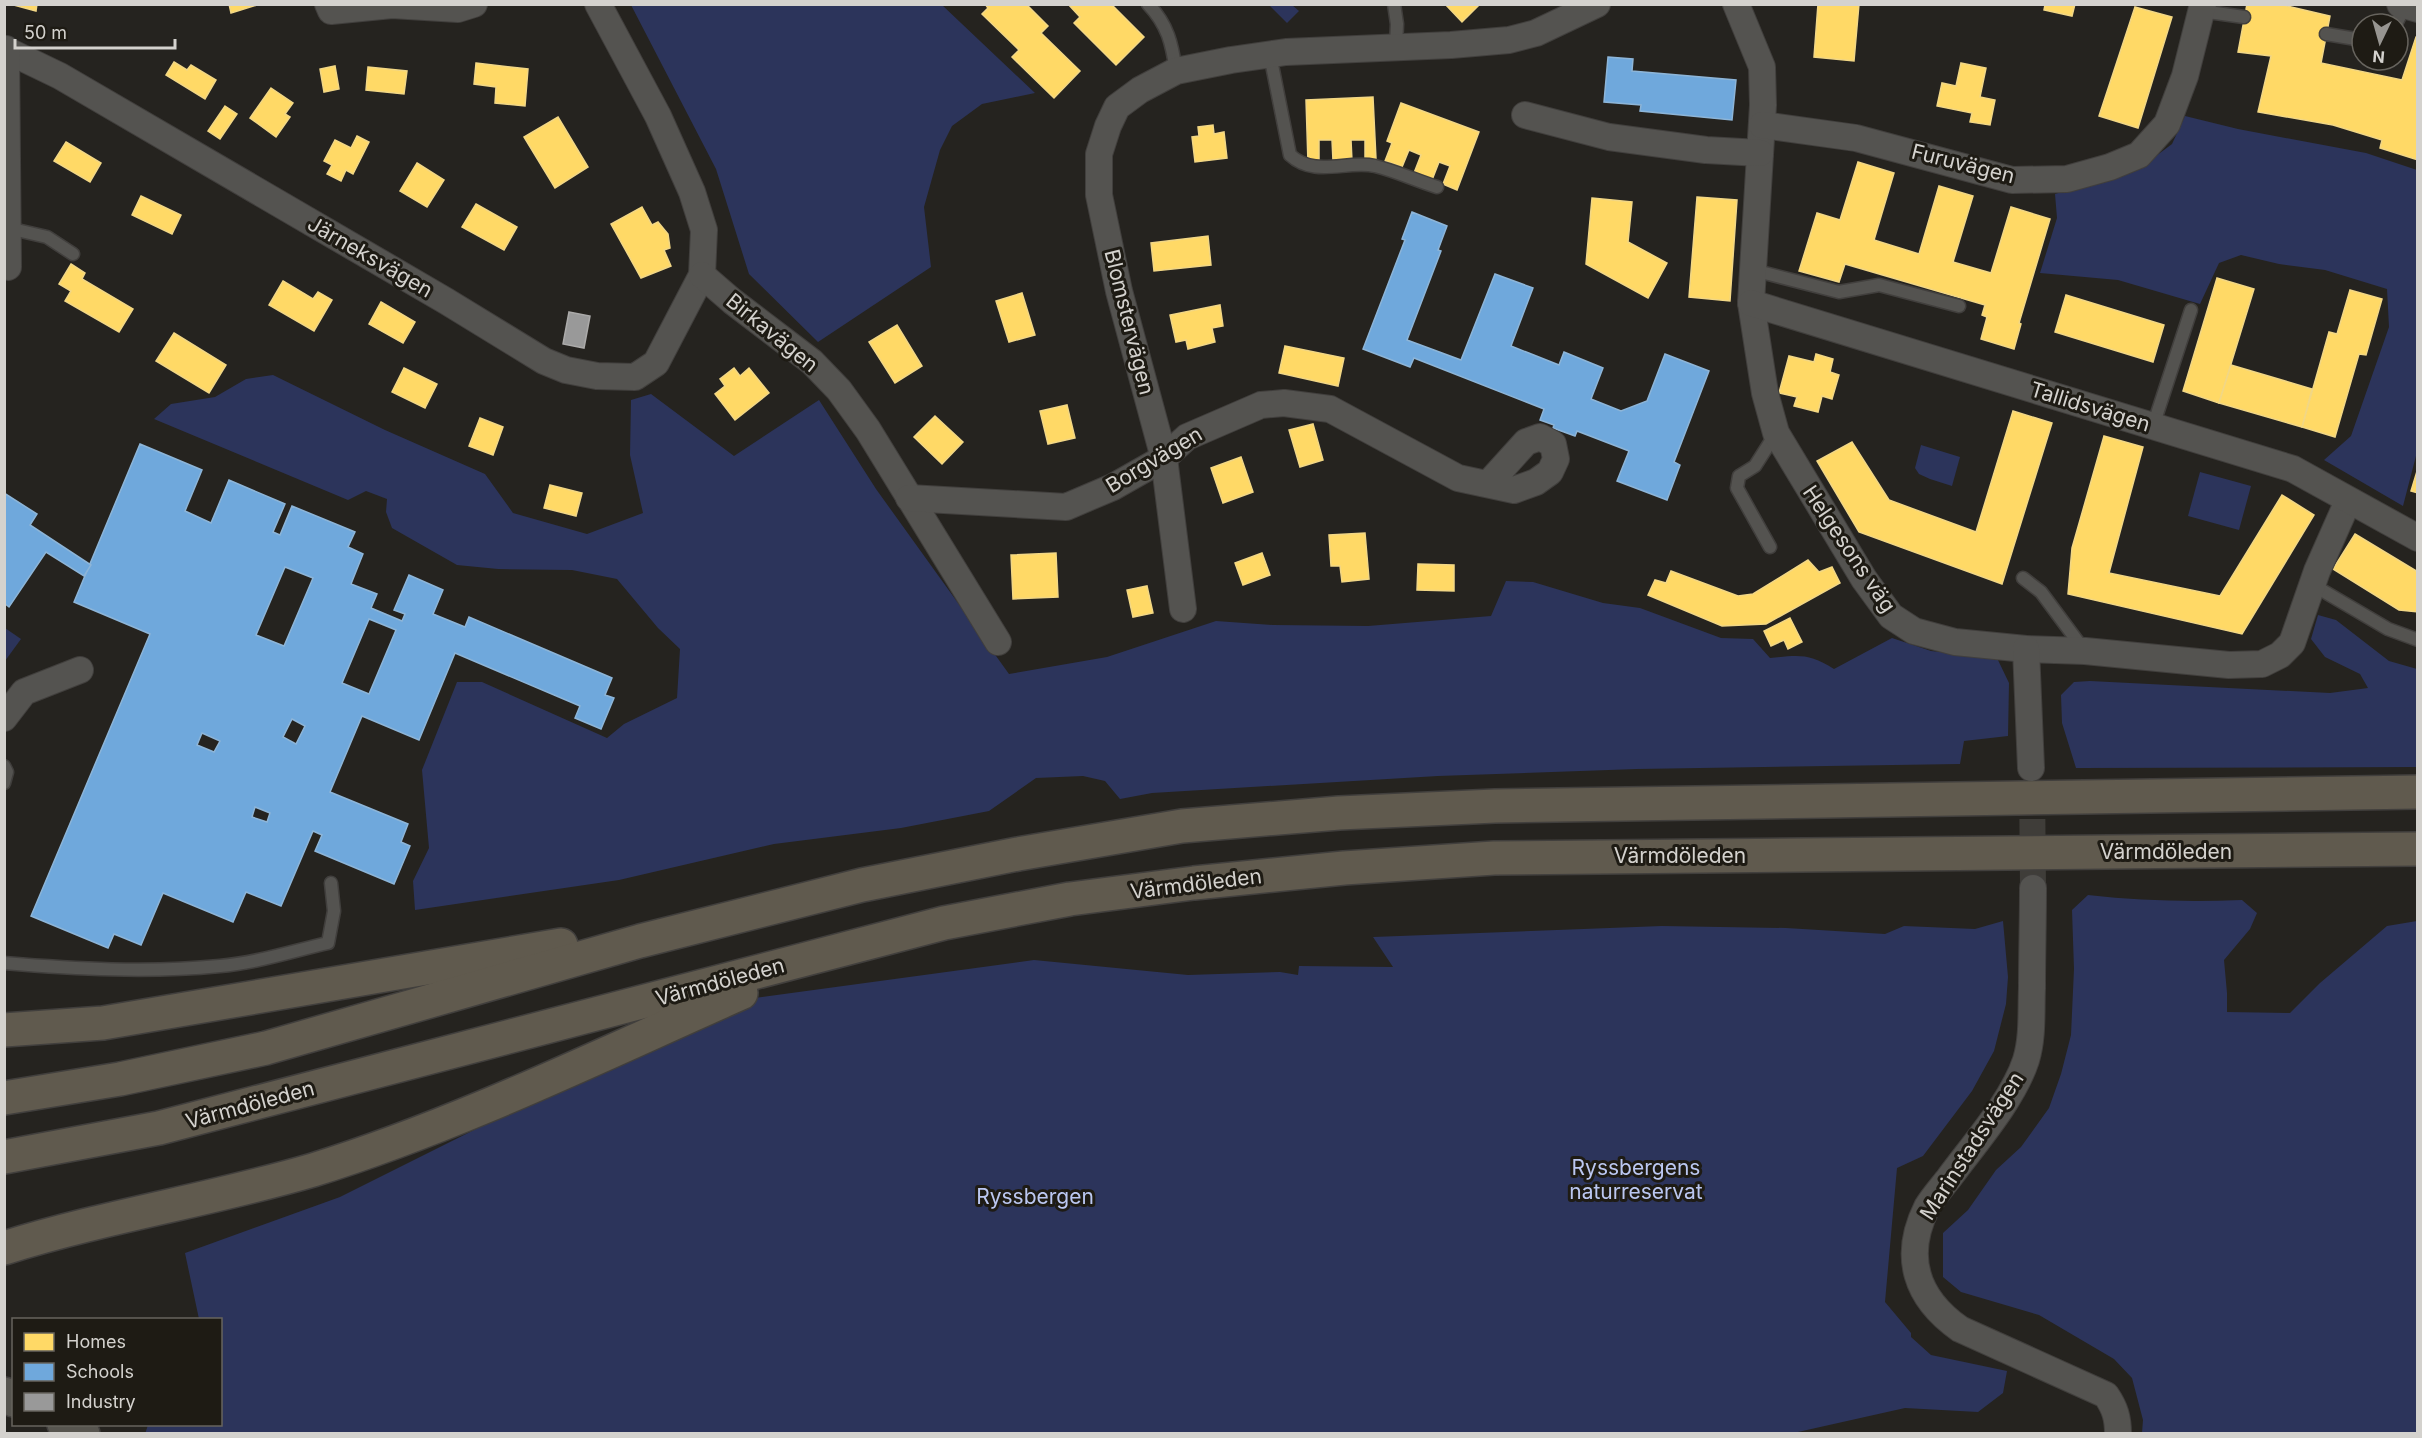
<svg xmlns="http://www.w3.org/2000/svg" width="2422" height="1438" font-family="Inter,sans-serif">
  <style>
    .green { fill: #2c345b }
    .homes { fill: #ffd966; stroke: #f2d785; stroke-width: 1.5 }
    .schools { fill: #6fa8dc; stroke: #8db5d8; stroke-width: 1.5; fill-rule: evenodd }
    .industry { fill: #999; stroke: #abaaa9; stroke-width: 1.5 }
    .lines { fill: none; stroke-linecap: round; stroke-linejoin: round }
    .street-tunnel { stroke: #3f3d39; stroke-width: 26; stroke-dasharray: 26 13; stroke-linecap: butt }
    .lane-casing { stroke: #413f3d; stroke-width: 15 }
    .street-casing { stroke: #413f3d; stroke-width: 28 }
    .secondary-casing { stroke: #413f3d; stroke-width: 36 }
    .highway-casing { stroke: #413f3d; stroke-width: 36 }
    .lane { stroke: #545350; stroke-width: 12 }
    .street { stroke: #545350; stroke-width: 26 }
    .secondary { stroke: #57554f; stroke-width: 33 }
    .highway { stroke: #605a4e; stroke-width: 33 }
    .labels { text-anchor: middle; stroke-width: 6; stroke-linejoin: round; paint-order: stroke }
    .street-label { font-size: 21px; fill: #d4d2ce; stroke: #1e1b14 }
    .park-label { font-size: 21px; fill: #bbc7f1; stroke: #1e1b14 }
  </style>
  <rect width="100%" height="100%" fill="#25231f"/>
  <g class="green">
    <path d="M631,5H942L1035,93L982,104L952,126L940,150L924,207L931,267L818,342L749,274L716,169Z"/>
    <path d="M1269,5H1292L1299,11L1287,23Z"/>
    <path d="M2185,116L2238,129L2366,153L2417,170V452L2403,506L2324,460L2351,436L2389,327L2387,289L2325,270L2279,264L2241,255L2219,263L2200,304L2118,280L2040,273L2057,218L2055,194L2140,168L2172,144Z"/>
    <path d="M273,375L385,430L485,474L513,513L587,534L643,513L630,455L631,400L651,394L734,456L819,400L876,489L1009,674L1107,657L1216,621L1273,625L1368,626L1491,616L1506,581L1533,582L1603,603L1640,608L1721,638L1753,639L1770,658C1799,655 1809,653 1834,669L1892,638L1931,651L1997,658L2009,683L2008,736L1964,741L1960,764L1637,769L1438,776L1152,793L1120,799L1105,781L1083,776L1036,778L989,811L901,828L774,844L619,880L415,910L413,881L429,848L422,770L457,682H482L607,738L624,724L677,698L680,649L658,628L617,579L572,570L498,569L457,565L392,528L386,512L387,499L366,491L348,500L154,419L171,404L215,397L246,379Z"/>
    <path d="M1921,445L1960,457L1952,486L1930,479L1919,474L1915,468Z"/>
    <path d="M2200,472L2251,486L2239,530L2188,516Z"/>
    <path d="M2318,615L2336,620L2389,661L2417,669V767L2076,768L2062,723L2061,695L2074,682L2090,681L2330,693L2368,688L2360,674L2325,657L2311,639Z"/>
    <path d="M5,628L21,639L5,661Z"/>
    <path d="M2088,895C2140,901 2190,902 2242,900L2257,913L2250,929L2224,960L2227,993V1012L2290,1013L2320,983L2387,926L2417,921V1433H2142L2143,1420L2132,1378L2114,1359L2039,1315L1961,1292L1943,1277V1233L1968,1210L1996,1170L2021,1147L2049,1108L2061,1074L2071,1035L2074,969L2072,910Z"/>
    <path d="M2003,921L2008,977L2006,1004L1994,1051L1972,1091L1923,1156L1897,1168L1885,1302L1911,1333V1337L1931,1355L2007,1371L2003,1393L1978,1412L1905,1408L1789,1434H145L148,1425L220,1424V1320L199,1319L185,1253L340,1197L732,1001L1034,960L1188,975L1280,972L1298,975L1299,966L1393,967L1373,937L1662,926L1786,928L1885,934L1904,926L1975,929Z"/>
  </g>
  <g class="homes">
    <path d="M10,4H37L36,11Z"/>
    <path d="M229,4H260L231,13Z"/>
    <path d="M985,4H1026L1048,26L1041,33L1080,71L1054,98L1012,57L1019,50L982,14L988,8Z"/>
    <path d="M1068,4H1111L1144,37L1116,65L1074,23L1080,17Z"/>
    <path d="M1445,4H1480L1462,22Z"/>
    <path d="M1818,4H1859L1854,61L1814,57Z"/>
    <path d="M2042,4H2075L2072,16L2044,10L2045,5Z"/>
    <path d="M2247,4H2279L2330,16L2321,63L2402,80L2416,37H2418V160L2380,148L2382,140L2333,125L2258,112L2271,56L2238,52Z"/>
    <path d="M2135,7L2172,17L2138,128L2099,116Z"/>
    <path d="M174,62L187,70L191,65L216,80L205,99L166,75Z"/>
    <path d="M476,63L528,69L525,106L495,103L496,87L474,84Z"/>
    <path d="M1961,63L1986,68L1980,97L1995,100L1990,125L1970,122L1972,113L1937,106L1942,83L1956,86Z"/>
    <path d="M335,66L339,89L324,92L320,69Z"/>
    <path d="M368,67L407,71L404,94L366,90Z"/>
    <path d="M271,88L293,103L285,114L290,117L276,137L250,118Z"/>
    <path d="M1373,97L1376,159H1365V140H1351L1352,161H1333L1332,140H1319V163H1308L1306,100Z"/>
    <path d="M1401,103L1479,132L1457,190L1443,184L1450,166L1439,162L1432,180L1414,173L1421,155L1409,150L1402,167L1385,161L1392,143L1387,141Z"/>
    <path d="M225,106L237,114L220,139L208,131Z"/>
    <path d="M558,117L588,167L555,188L524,137Z"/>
    <path d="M1213,125L1214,134L1224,132L1227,158L1195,162L1192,137L1199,136L1198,127Z"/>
    <path d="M357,136L369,142L353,174L346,170L341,181L327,174L332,165L324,161L335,140L351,148Z"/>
    <path d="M66,142L101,163L90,182L54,161Z"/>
    <path d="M1858,162L1894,173L1874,240L1919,254L1939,186L1973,196L1953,262L1991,273L2011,207L2050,219L2019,323L2021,324L2014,349L1981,339L1987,317L1982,315L1985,305L1845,264L1839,282L1799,271L1817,213L1840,220Z"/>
    <path d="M417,163L444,180L427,207L400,191Z"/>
    <path d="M141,196L181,215L172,234L132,215Z"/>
    <path d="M1697,197L1737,200L1730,301L1689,297Z"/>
    <path d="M1592,198L1632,202L1628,242L1667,263L1648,298L1586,264Z"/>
    <path d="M476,204L517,227L504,250L462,227Z"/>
    <path d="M642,207L652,225L658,222L668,234L670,248L664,250L671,266L641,278L611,224Z"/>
    <path d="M1208,236L1211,265L1154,271L1151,243Z"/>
    <path d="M71,264L85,273L82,279L133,309L119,332L65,301L71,291L59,284Z"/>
    <path d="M2217,278L2254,289L2219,403L2183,391Z"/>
    <path d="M283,281L313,299L318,292L332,300L314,331L269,305Z"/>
    <path d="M2350,290L2382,299L2366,355L2359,354L2335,437L2302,427L2329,332L2337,334Z"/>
    <path d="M1022,293L1035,335L1009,342L996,301Z"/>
    <path d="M2066,295L2164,325L2153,362L2055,332Z"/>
    <path d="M381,302L415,322L403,343L369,324Z"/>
    <path d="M1220,305L1223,326L1212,328L1215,342L1188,349L1186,340L1176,342L1170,315Z"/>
    <path d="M897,325L922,366L895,383L869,342Z"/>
    <path d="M174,333L226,365L209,393L156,361Z"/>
    <path d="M1285,346L1344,358L1338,386L1279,373Z"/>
    <path d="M1816,354L1833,359L1830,372L1839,375L1832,399L1822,396L1818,412L1794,406L1797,397L1779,393L1789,356L1814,362Z"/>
    <path d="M2231,365L2312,389L2302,427L2219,403Z"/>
    <path d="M404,368L437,384L425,408L392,392Z"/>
    <path d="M734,368L740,376L749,368L769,393L735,420L715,394L725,386L720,379Z"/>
    <path d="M1067,405L1075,438L1048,444L1040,411Z"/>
    <path d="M2013,411L2052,423L2002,584L1859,532L1817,461L1852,442L1889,500L1976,532Z"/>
    <path d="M935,416L963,442L942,464L914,437Z"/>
    <path d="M480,418L503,427L493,455L469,446Z"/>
    <path d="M1313,424L1323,460L1300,467L1289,430Z"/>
    <path d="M2104,436L2143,447L2109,573L2220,596L2282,495L2314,515L2242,634L2068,594L2072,548Z"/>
    <path d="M1241,457L1253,492L1223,503L1211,468Z"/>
    <path d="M2418,468V493L2411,491Z"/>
    <path d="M550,485L582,493L576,516L544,508Z"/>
    <path d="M1365,533L1369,579L1342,582L1340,566H1331L1329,535Z"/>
    <path d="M2355,534L2418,572V612L2399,610L2333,569Z"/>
    <path d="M1056,553L1058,597L1013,599L1011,555Z"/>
    <path d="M1262,553L1270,575L1243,585L1235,563Z"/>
    <path d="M1808,560L1819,572L1832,567L1840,583L1766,624L1722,626L1648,595L1655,580L1666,583L1671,571L1738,596L1753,594Z"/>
    <path d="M1418,564L1454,565V591L1417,590Z"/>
    <path d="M1147,586L1153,613L1133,617L1127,590Z"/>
    <path d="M1790,618L1802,642L1788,649L1784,640L1771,646L1764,631Z"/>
  </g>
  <g class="schools">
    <path d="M1608,57L1633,59L1632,71L1736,80L1732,120L1640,111L1641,105L1604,102Z"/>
    <path d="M1412,212L1447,226L1438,250L1441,251L1407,340L1461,360L1495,274L1533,288L1511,346L1559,365L1564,352L1603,368L1591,399L1621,411L1647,401L1665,354L1709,371L1674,462L1680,465L1667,500L1617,481L1629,451L1577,431L1575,436L1553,428L1554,425L1540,420L1544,409L1414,358L1410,367L1363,349L1405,240L1402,239Z"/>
    <path d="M140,444L202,470L185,511L211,523L229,480L285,504L273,532L280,535L292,506L355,532L348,547L363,554L351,584L377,594L371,608L402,621L405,614L394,610L409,575L443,590L433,614L465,627L469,617L612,678L605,695L614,698L601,729L575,718L580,706L455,653L419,740L362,716L330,792L408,824L401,842L410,846L394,884L315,851L322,835L313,831L281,906L246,892L233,922L163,893L141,945L114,934L108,948L31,916L150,634L74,602ZM285,567L313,578L284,646L256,635ZM369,619L396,630L369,694L342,683ZM292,719L305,726L296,744L283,737ZM202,733L220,741L214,752L197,745ZM255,807L270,813L267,822L252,817Z"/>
    <path d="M4,493L37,514L30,525L91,565L84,576L46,552L9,607L4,603Z"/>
  </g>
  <path class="industry" d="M569,312L590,316L584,348L563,344Z"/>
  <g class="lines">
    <path class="street-tunnel" d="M2032,780L2033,888"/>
    <g class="lane-casing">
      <g id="lane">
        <path d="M1148,4C1168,25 1172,44 1176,71"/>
        <path d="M1394,4L1397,24L1396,47"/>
        <path d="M2201,11L2244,17"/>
        <path d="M2396,24L2405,6"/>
        <path d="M2326,34L2362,40"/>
        <path d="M1270,55L1290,155C1315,178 1346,160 1375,166C1396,171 1417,181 1437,187"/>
        <path d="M8,228L47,237L73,254"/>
        <path d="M1753,270L1839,292L1879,285L1959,306"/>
        <path d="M2153,426L2191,310"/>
        <path d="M1770,547L1737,488L1739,476L1755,466L1776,433"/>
        <path d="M2023,578L2041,592L2084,650"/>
        <path d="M2313,585L2388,629L2418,640"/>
        <path d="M4,766L7,772L4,783"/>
        <path d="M4,963C76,969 148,973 220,966C256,963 293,951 328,943L334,911L331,883"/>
      </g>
    </g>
    <g class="street-casing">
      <g id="street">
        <path d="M328,4L331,11L392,5L458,9L474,4"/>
        <path d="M1736,4L1762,67L1763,105L1751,303L1765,393L1776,433L1864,579L1891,616L1914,631L1955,642L2026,649L2085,651L2229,665L2262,664L2280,655L2292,643L2317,571L2348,501"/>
        <path d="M2400,4L2418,9"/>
        <path d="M4,49L60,76L446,301L544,361L566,370L597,376L635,377L656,363L702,275L704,230L692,192L658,116L598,4"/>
        <path d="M6,49L8,267"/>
        <path d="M1525,115L1609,137L1706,150L1760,153"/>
        <path d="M1762,125L1856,138L2012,180L2067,179L2110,167L2139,155L2167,124L2185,76L2203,4"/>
        <path d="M702,275L732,301L812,362L839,390L868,430L998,642"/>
        <path d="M1751,303L2293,469L2418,538"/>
        <path d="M909,498L1066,507L1113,487L1164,458L1187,437L1261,405L1284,403L1330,409L1458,478L1514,490L1536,482L1550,472L1556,459L1553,444L1540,437L1526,442L1488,484"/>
        <path d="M1183,609L1164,458L1119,291L1099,195V154L1108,126L1117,107L1140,90L1176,71L1231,60L1286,52L1451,45L1509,40L1536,33L1597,4"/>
        <path d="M2026,649L2031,768"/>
        <path d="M4,718L24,692L80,670"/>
        <path d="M2033,888C2033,921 2032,954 2032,988C2031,1012 2033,1037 2026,1060C2013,1100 1974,1144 1949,1178C1942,1187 1933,1197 1927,1207C1902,1257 1916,1298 1960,1329L2106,1395C2115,1408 2118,1418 2118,1434"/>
      </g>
    </g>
    <g class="secondary-casing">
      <g id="secondary">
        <path d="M4,1394L14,1400"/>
        <path d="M64,1424L83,1434"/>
      </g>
    </g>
    <g class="highway-casing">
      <g id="highway">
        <path d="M4,1030L103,1023L561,945"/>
        <path d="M4,1098L120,1079L266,1048L640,941L862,885L1018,854L1182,826L1339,813L1495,806L2418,792"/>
        <path d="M4,1157L159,1128L944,923L1070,899L1194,883L1344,868L1494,858L2418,849"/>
        <path d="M4,1248C106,1216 211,1200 313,1170C458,1125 601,1055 741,993"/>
      </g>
    </g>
    <use href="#lane" class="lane"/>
    <use href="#street" class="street"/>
    <use href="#secondary" class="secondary"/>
    <use href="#highway" class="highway"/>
  </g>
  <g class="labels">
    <g class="street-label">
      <text transform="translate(1963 164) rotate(14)" y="7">Furuvägen</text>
      <text transform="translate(370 257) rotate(30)" y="7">Järneksvägen</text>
      <text transform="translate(1129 322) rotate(76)" y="7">Blomstervägen</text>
      <text transform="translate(772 333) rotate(39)" y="7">Birkavägen</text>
      <text transform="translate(2090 407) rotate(17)" y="7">Tallidsvägen</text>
      <text transform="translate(1154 460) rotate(-31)" y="7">Borgvägen</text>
      <text transform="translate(1849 549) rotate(56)" y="7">Helgesons väg</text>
      <text x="2166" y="859">Värmdöleden</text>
      <text x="1680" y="863">Värmdöleden</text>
      <text transform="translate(1196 884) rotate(-7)" y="7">Värmdöleden</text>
      <text transform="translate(720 982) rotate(-15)" y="7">Värmdöleden</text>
      <text transform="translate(250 1105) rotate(-15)" y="7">Värmdöleden</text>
      <text transform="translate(1972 1146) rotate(-57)" y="7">Marinstadsvägen</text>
    </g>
    <g class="park-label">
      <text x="1636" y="1175">Ryssbergens<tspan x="1636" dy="24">naturreservat</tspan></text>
      <text x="1035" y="1204">Ryssbergen</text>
    </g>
  </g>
  <rect width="2422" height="1438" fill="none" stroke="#d4d2ce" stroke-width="12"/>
  <rect x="12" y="1318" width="210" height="108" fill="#1e1b14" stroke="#67645e" stroke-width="1.5"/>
  <rect x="24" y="1333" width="30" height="18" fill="#ffd966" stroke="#67645e" stroke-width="1.5"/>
  <text x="66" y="1348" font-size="18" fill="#d4d2ce">Homes</text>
  <rect x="24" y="1363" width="30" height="18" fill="#6fa8dc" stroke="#67645e" stroke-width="1.5"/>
  <text x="66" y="1378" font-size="18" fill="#d4d2ce">Schools</text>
  <rect x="24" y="1393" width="30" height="18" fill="#999999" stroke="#67645e" stroke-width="1.5"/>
  <text x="66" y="1408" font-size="18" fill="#d4d2ce">Industry</text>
  <g transform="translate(2380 42) rotate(185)"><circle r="28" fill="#1e1b14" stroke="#67645e" stroke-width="1.5"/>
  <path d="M0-4.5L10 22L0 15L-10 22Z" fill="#979591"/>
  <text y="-9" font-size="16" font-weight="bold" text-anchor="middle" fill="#d4d2ce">N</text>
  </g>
  <path d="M15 39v9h160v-9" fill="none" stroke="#d4d2ce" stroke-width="3"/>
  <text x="24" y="39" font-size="18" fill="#d4d2ce" stroke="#1e1b14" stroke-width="4.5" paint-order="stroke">50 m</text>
</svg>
